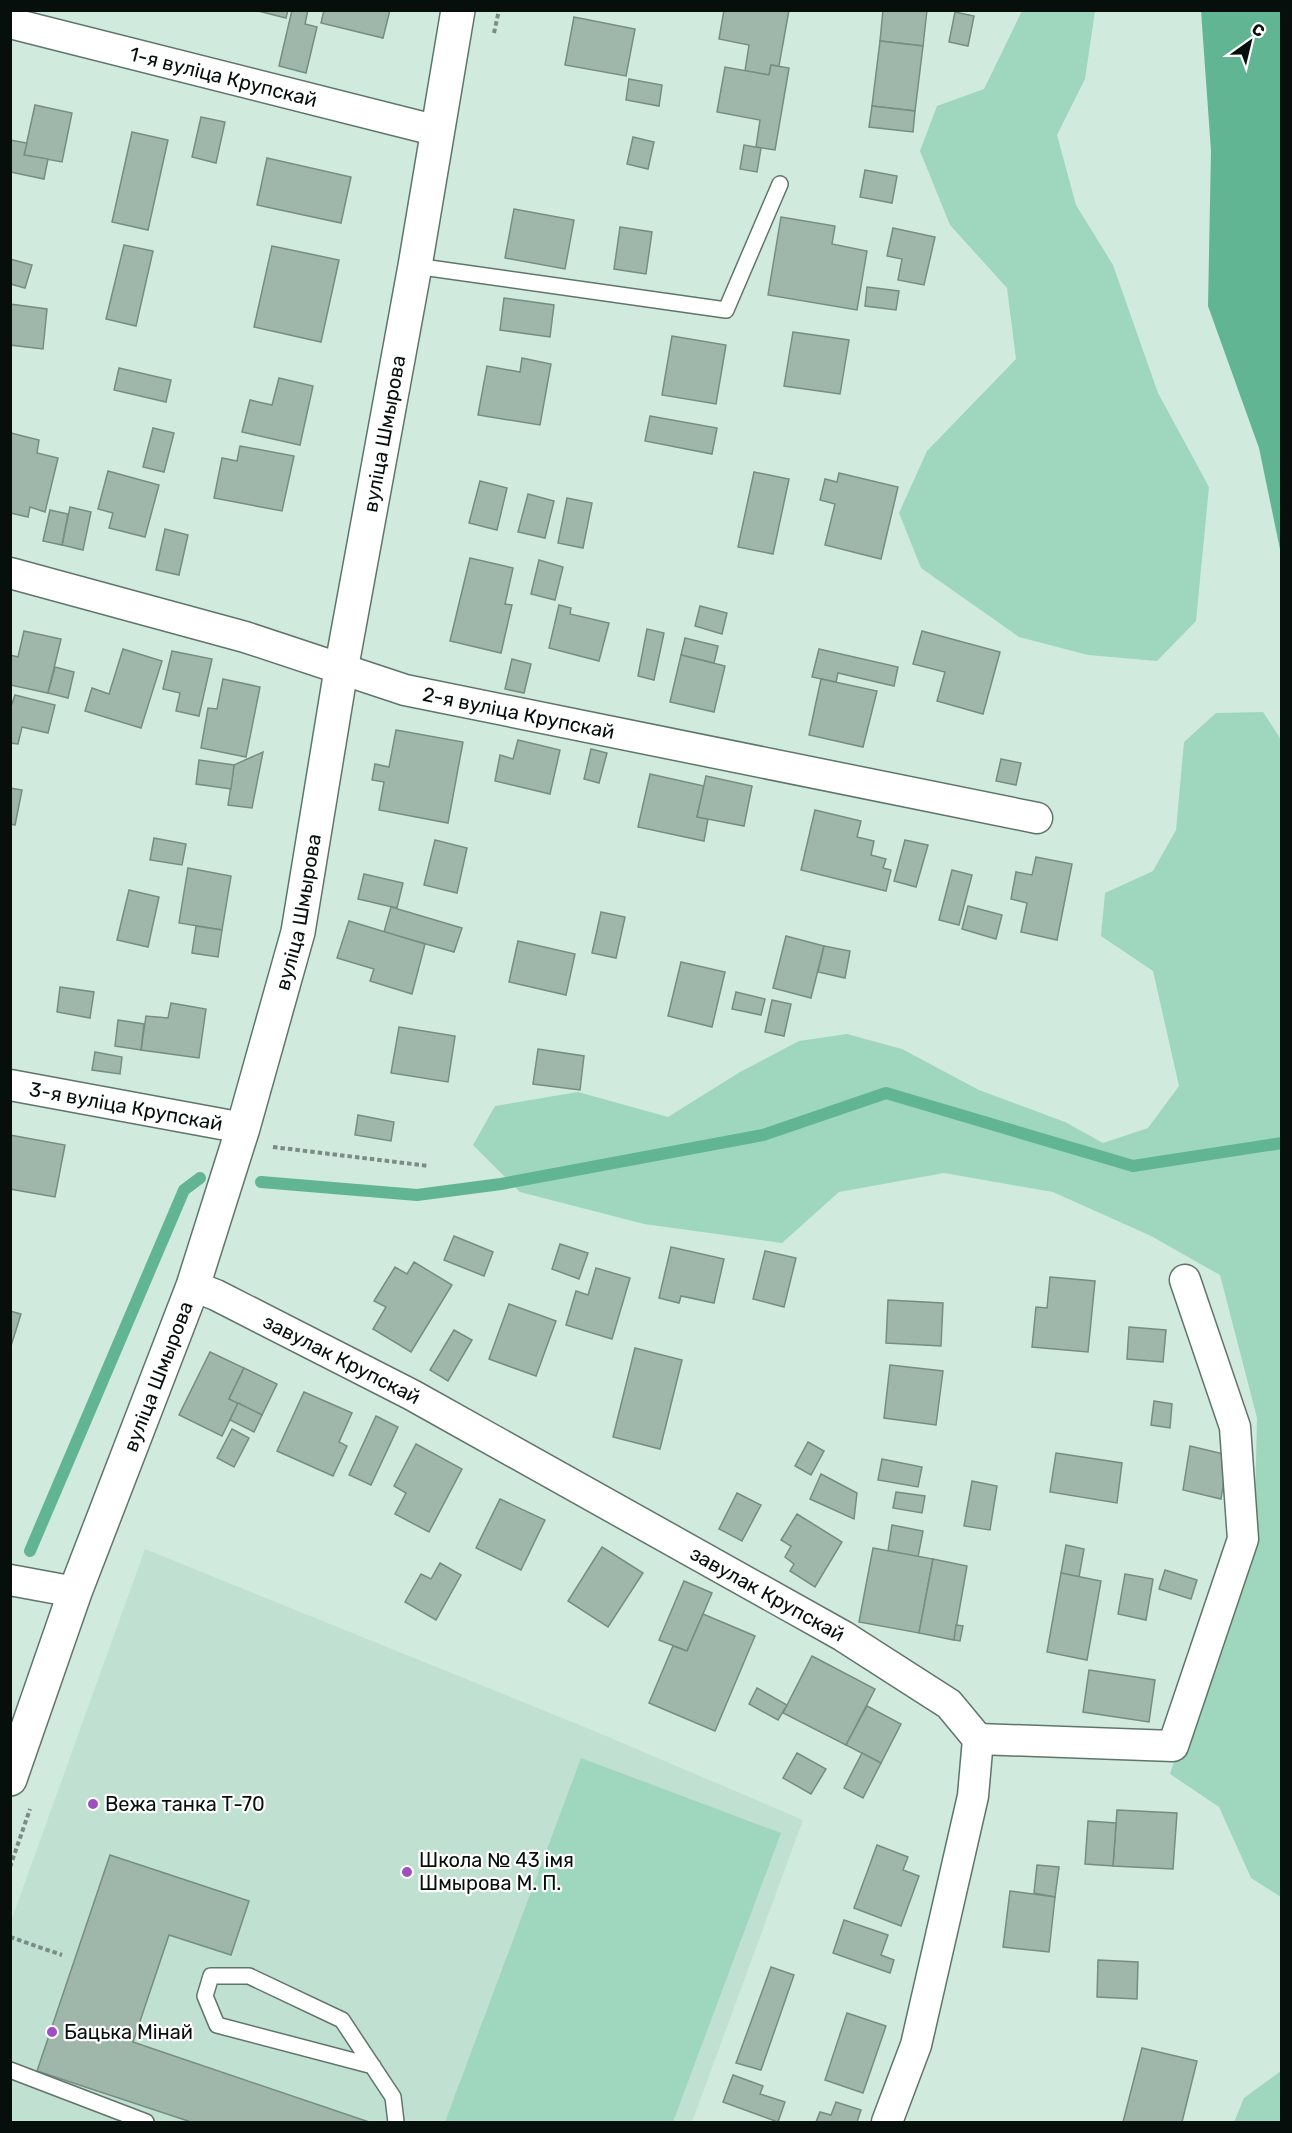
<svg xmlns="http://www.w3.org/2000/svg" width="1292" height="2133" font-family="Rubik,sans-serif">
  <style>
    .built { fill: #c0e0d1 }
    .green { fill: #9ed7bd }
    .water { fill: #62b592 }
    .lines { fill: none; stroke-linecap: round; stroke-linejoin: round }
    .stream { stroke: #62b592; stroke-width: 12 }
    .building { fill: #9fb6ab; stroke: #768d82; stroke-width: 1.5 }
    .lane-casing { stroke: #5f756b; stroke-width: 18 }
    .street-casing { stroke: #5f756b; stroke-width: 33 }
    .secondary-casing { stroke: #5f756b; stroke-width: 36 }
    .path { stroke: #7a8c84; stroke-width: 4; stroke-dasharray: 4.5 3; stroke-linecap: butt }
    .lane { stroke: #fff; stroke-width: 15 }
    .street { stroke: #fff; stroke-width: 30 }
    .secondary { stroke: #fff; stroke-width: 33 }
    .poi-dot { fill: #9f50c0; stroke: #fff; stroke-width: 2 }
    .labels { text-anchor: middle; stroke-width: 4.5; stroke-linejoin: round; paint-order: stroke }
    .street-label { font-size: 20px; fill: #070f0c; stroke: #fff }
    .poi-label { font-size: 20px; fill: #070f0c; stroke: #fff; text-anchor: start }
  </style>
  <rect width="100%" height="100%" fill="#d1eade"/>
  <path class="built" d="M145,1549L592,1730L803,1820L692,2122H11L10,1924Z"/>
  <g class="green">
    <path d="M1022,11H1095L1085,79L1057,135L1076,205L1113,265L1158,393L1209,487L1196,621L1157,661L1088,655L1019,637L921,568L899,513L927,451L1016,359L1007,288L950,225L920,151L937,106L984,89Z"/>
    <path d="M1263,712L1282,741L1281,1897L1251,1878L1219,1807L1170,1774L1199,1683L1254,1548L1257,1418L1220,1275L1151,1236L1053,1192L944,1173L839,1192L782,1243L644,1224L520,1192L473,1145L495,1106L578,1092L668,1117L740,1072L799,1041L847,1034L902,1049L979,1090L1065,1122L1103,1143L1148,1128L1179,1086L1153,971L1101,936L1105,893L1153,871L1176,830L1184,742L1216,713Z"/>
    <path d="M581,1758L781,1833L673,2122H445Z"/>
    <path d="M1281,2071V2122H1234L1244,2098Z"/>
  </g>
  <path class="water" d="M1201,11H1281V554L1259,448L1208,306L1211,151Z"/>
  <g class="lines">
    <g class="stream">
      <path d="M261,1182L417,1195L501,1184L763,1135L886,1093L1133,1166L1282,1143"/>
      <path d="M30,1551L184,1190L200,1178"/>
    </g>
  </g>
  <g class="building">
    <path d="M254,10H288L286,18Z"/>
    <path d="M292,10H308L305,24L317,27L306,73L279,66Z"/>
    <path d="M324,10H390L383,38L321,23Z"/>
    <path d="M724,10H789L779,66L771,65L769,75L745,71L749,45L719,39Z"/>
    <path d="M883,10H927L923,46L880,41Z"/>
    <path d="M955,12L974,16L968,46L949,42Z"/>
    <path d="M574,17L635,29L626,76L565,65Z"/>
    <path d="M880,41L923,46L915,111L872,106Z"/>
    <path d="M771,65L789,68L775,150L756,147L760,120L717,112L725,67L769,75Z"/>
    <path d="M629,79L662,85L659,106L626,100Z"/>
    <path d="M35,105L72,113L62,162L24,155Z"/>
    <path d="M872,106L915,111L913,132L869,127Z"/>
    <path d="M201,117L225,122L216,163L192,157Z"/>
    <path d="M132,132L168,140L148,230L112,222Z"/>
    <path d="M633,137L654,142L648,169L627,164Z"/>
    <path d="M10,140L27,143L24,155L48,159L44,179L10,172Z"/>
    <path d="M744,145L761,148L757,172L740,169Z"/>
    <path d="M267,158L351,177L341,223L257,205Z"/>
    <path d="M865,170L897,176L892,203L860,197Z"/>
    <path d="M514,209L574,220L565,269L505,258Z"/>
    <path d="M781,217L835,226L832,244L867,251L857,310L768,295Z"/>
    <path d="M620,227L652,232L646,274L614,269Z"/>
    <path d="M893,228L935,237L924,285L898,280L902,259L887,256Z"/>
    <path d="M124,245L153,251L136,326L106,319Z"/>
    <path d="M272,246L339,260L321,342L254,327Z"/>
    <path d="M10,259L32,265L25,288L10,284Z"/>
    <path d="M867,287L899,291L896,310L865,306Z"/>
    <path d="M504,298L554,305L550,337L500,330Z"/>
    <path d="M10,304L47,309L43,349L10,345Z"/>
    <path d="M793,332L849,340L840,394L784,386Z"/>
    <path d="M672,336L726,345L716,404L662,395Z"/>
    <path d="M522,358L551,364L540,425L478,415L487,366L520,372Z"/>
    <path d="M119,368L171,380L166,402L114,390Z"/>
    <path d="M279,378L313,386L300,445L242,432L250,400L272,405Z"/>
    <path d="M650,416L717,428L712,454L645,441Z"/>
    <path d="M153,428L174,433L164,472L143,467Z"/>
    <path d="M11,433L39,440L37,453L58,458L45,512L30,507L28,517L10,513Z"/>
    <path d="M240,446L294,456L282,511L214,498L222,458L237,461Z"/>
    <path d="M108,471L159,485L145,537L109,528L113,513L98,509Z"/>
    <path d="M754,472L789,479L773,554L738,547Z"/>
    <path d="M839,473L898,487L881,559L825,545L835,504L820,500L825,479L837,482Z"/>
    <path d="M480,481L507,488L497,530L469,523Z"/>
    <path d="M528,494L554,501L545,538L518,532Z"/>
    <path d="M567,498L592,503L583,548L558,543Z"/>
    <path d="M70,507L91,512L83,550L62,545Z"/>
    <path d="M50,510L68,514L62,545L43,541Z"/>
    <path d="M165,529L188,535L179,575L156,570Z"/>
    <path d="M470,558L513,568L505,604L512,605L501,653L450,641Z"/>
    <path d="M539,560L563,567L555,600L531,594Z"/>
    <path d="M559,605L571,608L570,614L609,623L599,661L549,648Z"/>
    <path d="M700,606L727,613L722,634L695,626Z"/>
    <path d="M647,629L664,633L654,680L638,676Z"/>
    <path d="M24,631L61,639L48,693L10,685V655L18,657Z"/>
    <path d="M922,631L1000,652L983,714L937,701L945,672L913,664Z"/>
    <path d="M685,638L718,646L714,663L681,655Z"/>
    <path d="M123,649L162,661L141,728L85,711L92,688L109,694Z"/>
    <path d="M819,649L898,667L894,686L838,673L836,682L812,677Z"/>
    <path d="M172,651L212,659L199,716L176,711L180,693L163,689Z"/>
    <path d="M681,655L725,666L714,712L670,702Z"/>
    <path d="M512,659L531,664L524,693L505,689Z"/>
    <path d="M55,667L74,672L68,698L48,693Z"/>
    <path d="M223,679L260,687L246,757L201,748L208,708L217,709Z"/>
    <path d="M821,679L877,691L863,747L809,735Z"/>
    <path d="M15,695L55,705L48,733L22,727L18,744L10,743V703L12,704Z"/>
    <path d="M396,730L463,742L448,823L379,810L384,782L372,780L375,764L389,767Z"/>
    <path d="M518,740L560,750L550,794L495,781L500,755L513,759Z"/>
    <path d="M591,749L607,753L599,783L584,779Z"/>
    <path d="M263,752L252,808L228,805L234,765Z"/>
    <path d="M1001,759L1021,763L1016,785L996,781Z"/>
    <path d="M199,760L234,765L231,789L196,784Z"/>
    <path d="M650,774L704,786L697,817L708,819L704,841L638,827Z"/>
    <path d="M706,776L752,786L744,826L697,817Z"/>
    <path d="M10,788L22,790L15,825L10,824Z"/>
    <path d="M815,810L861,821L857,837L874,841L871,855L886,859L883,868L891,870L886,891L801,870Z"/>
    <path d="M154,838L186,844L182,865L150,860Z"/>
    <path d="M435,840L467,848L457,893L424,885Z"/>
    <path d="M905,840L928,845L916,887L894,881Z"/>
    <path d="M1036,857L1072,864L1057,940L1021,932L1027,903L1011,899L1016,872L1032,875Z"/>
    <path d="M188,868L231,876L222,930L179,923Z"/>
    <path d="M952,870L972,875L959,925L939,920Z"/>
    <path d="M364,874L403,883L397,908L358,899Z"/>
    <path d="M129,890L159,897L148,947L117,940Z"/>
    <path d="M968,906L1002,915L996,939L962,929Z"/>
    <path d="M391,907L462,928L454,952L384,932Z"/>
    <path d="M601,912L625,917L616,958L592,953Z"/>
    <path d="M349,921L425,944L412,994L370,981L374,969L337,958Z"/>
    <path d="M196,926L222,930L218,957L192,953Z"/>
    <path d="M786,936L824,946L811,998L773,988Z"/>
    <path d="M518,941L575,954L566,995L509,982Z"/>
    <path d="M824,946L850,951L845,978L818,972Z"/>
    <path d="M681,962L725,972L712,1027L668,1016Z"/>
    <path d="M60,987L94,992L90,1018L57,1012Z"/>
    <path d="M736,992L765,999L761,1015L732,1009Z"/>
    <path d="M772,1000L791,1004L784,1036L765,1032Z"/>
    <path d="M171,1003L206,1009L199,1058L141,1050L146,1016L168,1018Z"/>
    <path d="M118,1020L144,1024L141,1050L115,1046Z"/>
    <path d="M399,1027L455,1036L448,1082L391,1073Z"/>
    <path d="M538,1049L584,1056L580,1090L533,1084Z"/>
    <path d="M95,1052L122,1057L120,1074L92,1070Z"/>
    <path d="M358,1115L394,1122L391,1141L355,1135Z"/>
    <path d="M10,1135L65,1145L55,1197L10,1189Z"/>
    <path d="M454,1236L493,1252L484,1276L444,1260Z"/>
    <path d="M560,1244L588,1253L579,1279L552,1269Z"/>
    <path d="M671,1247L724,1259L714,1303L681,1296L679,1303L659,1298Z"/>
    <path d="M765,1251L796,1258L784,1307L753,1299Z"/>
    <path d="M414,1262L452,1285L411,1352L373,1329L386,1307L374,1301L395,1267L407,1274Z"/>
    <path d="M596,1268L630,1278L612,1339L566,1325L576,1291L588,1295Z"/>
    <path d="M1050,1277L1095,1281L1088,1352L1032,1347L1036,1307L1047,1308Z"/>
    <path d="M888,1300L943,1303L941,1346L886,1343Z"/>
    <path d="M509,1304L556,1321L536,1376L489,1359Z"/>
    <path d="M10,1311L21,1314L10,1349Z"/>
    <path d="M1129,1327L1166,1330L1163,1362L1127,1359Z"/>
    <path d="M454,1330L472,1340L448,1381L430,1370Z"/>
    <path d="M635,1348L682,1360L660,1449L613,1437Z"/>
    <path d="M210,1352L244,1368L229,1399L238,1403L222,1436L179,1415Z"/>
    <path d="M890,1365L943,1371L936,1425L884,1418Z"/>
    <path d="M244,1368L277,1384L262,1415L229,1399Z"/>
    <path d="M304,1392L352,1413L339,1442L347,1446L333,1476L277,1451Z"/>
    <path d="M1154,1401L1172,1404L1170,1428L1151,1425Z"/>
    <path d="M238,1403L262,1415L254,1432L230,1420Z"/>
    <path d="M376,1416L398,1427L371,1485L349,1475Z"/>
    <path d="M232,1429L249,1438L234,1467L217,1458Z"/>
    <path d="M808,1442L824,1451L811,1475L795,1466Z"/>
    <path d="M416,1444L462,1469L429,1532L395,1514L406,1493L394,1486Z"/>
    <path d="M1190,1446L1228,1455L1221,1499L1183,1490Z"/>
    <path d="M1056,1453L1122,1463L1117,1503L1050,1492Z"/>
    <path d="M882,1459L922,1467L918,1487L878,1480Z"/>
    <path d="M821,1474L857,1493L854,1519L810,1499Z"/>
    <path d="M972,1481L997,1486L990,1530L964,1526Z"/>
    <path d="M896,1492L925,1496L922,1513L893,1508Z"/>
    <path d="M737,1493L761,1505L742,1541L719,1529Z"/>
    <path d="M500,1499L545,1520L521,1570L476,1548Z"/>
    <path d="M797,1514L842,1542L815,1587L790,1571L794,1564L785,1557L791,1546L781,1540Z"/>
    <path d="M892,1525L923,1531L918,1557L888,1551Z"/>
    <path d="M1066,1545L1084,1549L1079,1577L1061,1573Z"/>
    <path d="M602,1547L643,1573L608,1627L568,1601Z"/>
    <path d="M873,1548L933,1559L919,1633L859,1622Z"/>
    <path d="M933,1559L967,1566L954,1640L919,1633Z"/>
    <path d="M440,1563L461,1575L436,1620L405,1602L421,1574L431,1579Z"/>
    <path d="M1165,1570L1197,1580L1191,1599L1159,1589Z"/>
    <path d="M1061,1573L1101,1581L1087,1660L1047,1652Z"/>
    <path d="M1125,1574L1153,1579L1146,1620L1118,1614Z"/>
    <path d="M684,1581L712,1593L687,1651L659,1640Z"/>
    <path d="M703,1614L755,1636L715,1731L649,1703L673,1646L687,1651Z"/>
    <path d="M956,1625L963,1626L960,1641L954,1640Z"/>
    <path d="M812,1656L875,1689L846,1745L783,1713Z"/>
    <path d="M1089,1670L1155,1680L1149,1722L1083,1712Z"/>
    <path d="M757,1688L787,1705L778,1720L749,1704Z"/>
    <path d="M867,1706L901,1724L881,1763L846,1745Z"/>
    <path d="M797,1753L826,1769L811,1794L783,1778Z"/>
    <path d="M862,1753L881,1763L863,1798L844,1788Z"/>
    <path d="M1117,1810L1177,1813L1173,1869L1113,1866Z"/>
    <path d="M1088,1821L1116,1823L1113,1866L1085,1864Z"/>
    <path d="M877,1845L908,1857L903,1870L919,1876L901,1926L854,1908Z"/>
    <path d="M110,1855L249,1901L231,1955L169,1935L133,2042L369,2122H191L37,2071Z"/>
    <path d="M1037,1865L1059,1867L1055,1897L1034,1893Z"/>
    <path d="M1010,1891L1055,1897L1049,1952L1003,1947Z"/>
    <path d="M844,1920L888,1935L881,1955L894,1960L890,1973L833,1953Z"/>
    <path d="M1098,1960L1138,1962L1137,1999L1097,1997Z"/>
    <path d="M771,1967L794,1975L761,2070L736,2063Z"/>
    <path d="M847,2013L886,2026L863,2093L825,2080Z"/>
    <path d="M1142,2048L1197,2061L1182,2122H1123Z"/>
    <path d="M733,2075L763,2086L760,2094L785,2102L778,2122L723,2102Z"/>
    <path d="M836,2102L861,2110L857,2122H816L820,2112L831,2115Z"/>
  </g>
  <g class="lines">
    <g class="lane-casing">
      <g id="lane">
        <path d="M415,266L726,310L780,184"/>
        <path d="M373,2066L217,2025L205,1996L211,1976H249L342,2020L393,2097L396,2122"/>
        <path d="M10,2070L146,2122"/>
      </g>
    </g>
    <g class="street-casing">
      <g id="street">
        <path id="s1" d="M10,23L438,131"/>
        <path id="s2" d="M10,573L245,637L405,690L1037,818"/>
        <path id="s3" d="M10,1085L243,1128"/>
        <path id="s4" d="M193,1286L216,1295L412,1395L843,1636L949,1704L978,1739L973,1796L916,2045L887,2122"/>
        <path d="M10,1580L75,1592"/>
        <path d="M978,1739L1173,1746L1243,1539L1235,1427L1185,1280"/>
      </g>
    </g>
    <g class="secondary-casing">
      <g id="secondary">
        <path id="s5" d="M10,1779L75,1592L193,1286L243,1128L298,932L341,670L415,266L458,10"/>
      </g>
    </g>
    <g class="path">
      <path d="M494,33L499,10"/>
      <path d="M273,1147L429,1166"/>
      <path d="M10,1867L30,1809"/>
      <path d="M10,1937L62,1955"/>
    </g>
    <use href="#lane" class="lane"/>
    <use href="#street" class="street"/>
    <use href="#secondary" class="secondary"/>
  </g>
  <g class="poi-dot">
    <circle cx="93" cy="1804" r="6"/>
    <circle cx="407" cy="1872" r="6"/>
    <circle cx="52" cy="2032" r="6"/>
  </g>
  <g class="labels">
    <g class="street-label">
      <text dy="7" stroke="none"><textPath href="#s1" startOffset="220">1-я вуліца Крупскай</textPath></text>
      <text dy="7" stroke="none"><textPath href="#s5" startOffset="1401">вуліца Шмырова</textPath></text>
      <text dy="7" stroke="none"><textPath href="#s2" startOffset="528">2-я вуліца Крупскай</textPath></text>
      <text dy="7" stroke="none"><textPath href="#s5" startOffset="915">вуліца Шмырова</textPath></text>
      <text dy="7" stroke="none"><textPath href="#s3" startOffset="118">3-я вуліца Крупскай</textPath></text>
      <text dy="7" stroke="none"><textPath href="#s4" startOffset="166">завулак Крупскай</textPath></text>
      <text dy="7" stroke="none"><textPath href="#s5" startOffset="429">вуліца Шмырова</textPath></text>
      <text dy="7" stroke="none"><textPath href="#s4" startOffset="652">завулак Крупскай</textPath></text>
    </g>
    <g class="poi-label">
      <text x="105" y="1811">Вежа танка Т-70</text>
      <text x="419" y="1867">Школа № 43 імя<tspan x="419" dy="23">Шмырова М. П.</tspan></text>
      <text x="64" y="2039">Бацька Мінай</text>
    </g>
  </g>
  <rect width="1292" height="2133" fill="none" stroke="#070f0c" stroke-width="24"/>
  <g transform="translate(1250 42) rotate(34)" stroke="#ffffff" stroke-width="4.5" paint-order="stroke">
  <path d="M0-4.5L10 22L0 15L-10 22Z" fill="#070f0c"/>
  <text y="-9" font-size="16" font-weight="bold" text-anchor="middle" fill="#070f0c">С</text>
  </g>
</svg>
